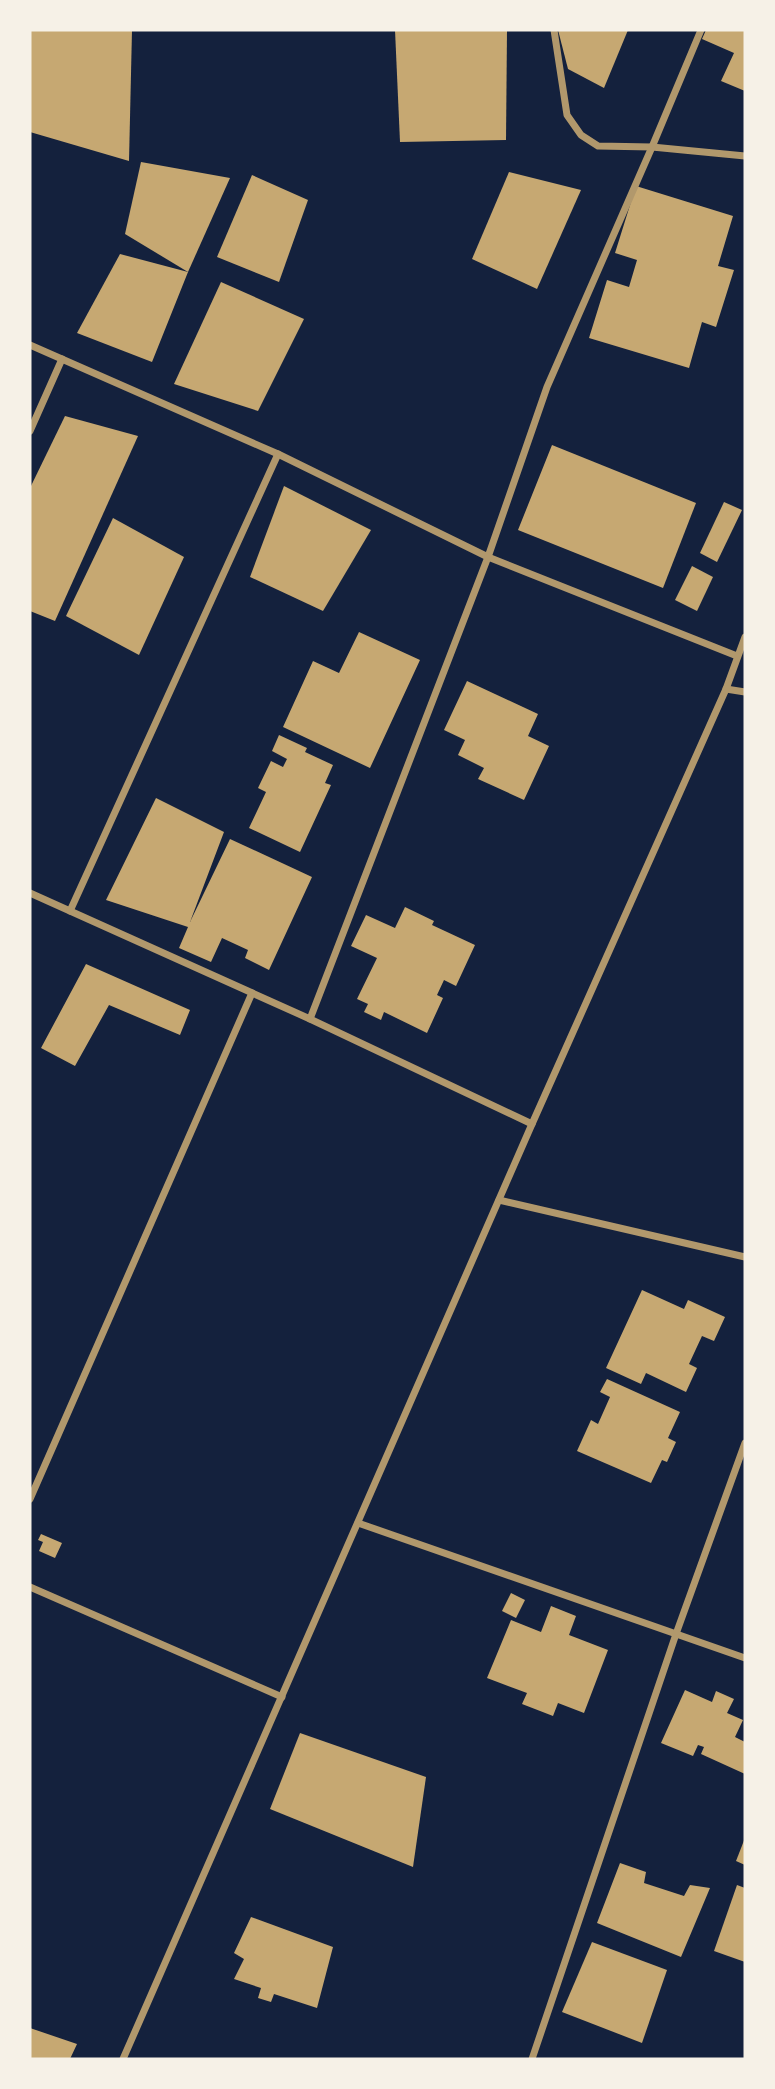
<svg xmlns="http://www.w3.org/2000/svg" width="775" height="2089" font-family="'DejaVu Sans',sans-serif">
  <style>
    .building { fill: #c6a872 }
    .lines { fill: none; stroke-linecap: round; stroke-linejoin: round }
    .minor { stroke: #b1986c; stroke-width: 7 }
  </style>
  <rect width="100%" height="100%" fill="#14213d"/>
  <g class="building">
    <path d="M30,30H132L129,161L30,132Z"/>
    <path d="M395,30H507L506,140L400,142Z"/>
    <path d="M558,30H628L604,88L568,69Z"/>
    <path d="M706,30H745V91L721,81L734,53L702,39Z"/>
    <path d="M141,162L230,178L188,272L125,234Z"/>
    <path d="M509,172L581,190L537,289L472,259Z"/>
    <path d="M252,175L308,200L279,282L217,257Z"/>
    <path d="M636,186L733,216L718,266L734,270L716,327L702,322L689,368L589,338L607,280L629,287L637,260L615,253Z"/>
    <path d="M120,254L188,272L152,362L77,333Z"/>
    <path d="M221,282L304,319L258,411L174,384Z"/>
    <path d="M65,416L138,436L55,621L30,611V488Z"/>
    <path d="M552,445L696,503L663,588L518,530Z"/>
    <path d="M284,486L371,530L323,611L250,577Z"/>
    <path d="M724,502L742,510L717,562L700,553Z"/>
    <path d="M113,518L184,557L139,655L66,616Z"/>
    <path d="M692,566L713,577L697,611L675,600Z"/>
    <path d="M359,632L420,660L370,768L283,727L313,661L339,673Z"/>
    <path d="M467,681L538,714L528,736L549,746L524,800L478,779L484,768L458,755L465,740L444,730Z"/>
    <path d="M279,735L307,748L305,752L333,765L325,783L331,785L300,852L249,828L266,792L258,788L271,761L283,767L287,759L272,751Z"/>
    <path d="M156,798L224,832L190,922L230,839L312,877L269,970L245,958L248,950L222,938L211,962L179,948L188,927L106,900Z"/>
    <path d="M405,907L434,921L432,925L475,945L456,986L444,980L437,995L443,998L427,1033L384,1012L381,1020L364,1012L368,1004L357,999L377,958L351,946L366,915L395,928Z"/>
    <path d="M86,964L190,1010L180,1035L109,1005L75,1066L41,1048Z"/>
    <path d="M642,1290L684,1309L688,1300L725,1317L714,1341L702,1336L689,1364L697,1368L686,1392L646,1373L641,1384L606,1368Z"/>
    <path d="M607,1379L680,1412L668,1438L676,1442L667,1462L662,1460L651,1483L577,1451L591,1420L598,1424L610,1397L600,1392Z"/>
    <path d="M41,1534L62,1543L55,1558L39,1551L43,1542L38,1540Z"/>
    <path d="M511,1593L525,1600L516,1618L502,1611Z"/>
    <path d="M551,1606L576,1616L569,1635L608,1650L584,1713L558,1703L553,1716L522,1704L527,1693L487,1678L511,1620L541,1632Z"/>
    <path d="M685,1690L712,1702L716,1691L734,1699L727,1713L743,1720L735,1737L745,1742V1774L701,1754L704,1747L698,1745L693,1756L661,1743Z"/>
    <path d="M300,1733L426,1777L413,1867L270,1809Z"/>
    <path d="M745,1838V1865L736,1861Z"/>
    <path d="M620,1863L646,1872L644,1883L684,1896L690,1885L710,1888L681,1957L597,1923Z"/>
    <path d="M737,1885L745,1888V1962L714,1951Z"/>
    <path d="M251,1917L333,1947L317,2008L274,1994L271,2002L258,1998L261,1988L234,1979L244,1959L234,1953Z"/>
    <path d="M592,1942L667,1970L642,2043L562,2012Z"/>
    <path d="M30,2028L77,2044L70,2059H30Z"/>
  </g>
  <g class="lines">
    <g class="minor">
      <path d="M554,30L567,115L581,135L598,146L652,147L745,156"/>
      <path d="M30,345L278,454L488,557L737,656"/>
      <path d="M30,431L62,359"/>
      <path d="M726,689L745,692"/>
      <path d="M30,893L310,1019L532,1124"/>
      <path d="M70,911L278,454"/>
      <path d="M310,1019L488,557L547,387L652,147L701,30"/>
      <path d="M499,1200L745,1257"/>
      <path d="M30,1499L252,993"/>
      <path d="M358,1523L745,1658"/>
      <path d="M30,1587L282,1697"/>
      <path d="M123,2059L532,1124L726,689L745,637"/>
      <path d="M532,2059L676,1634L745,1443"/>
    </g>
  </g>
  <rect width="775" height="2089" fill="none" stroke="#f6f1e7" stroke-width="63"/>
</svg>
